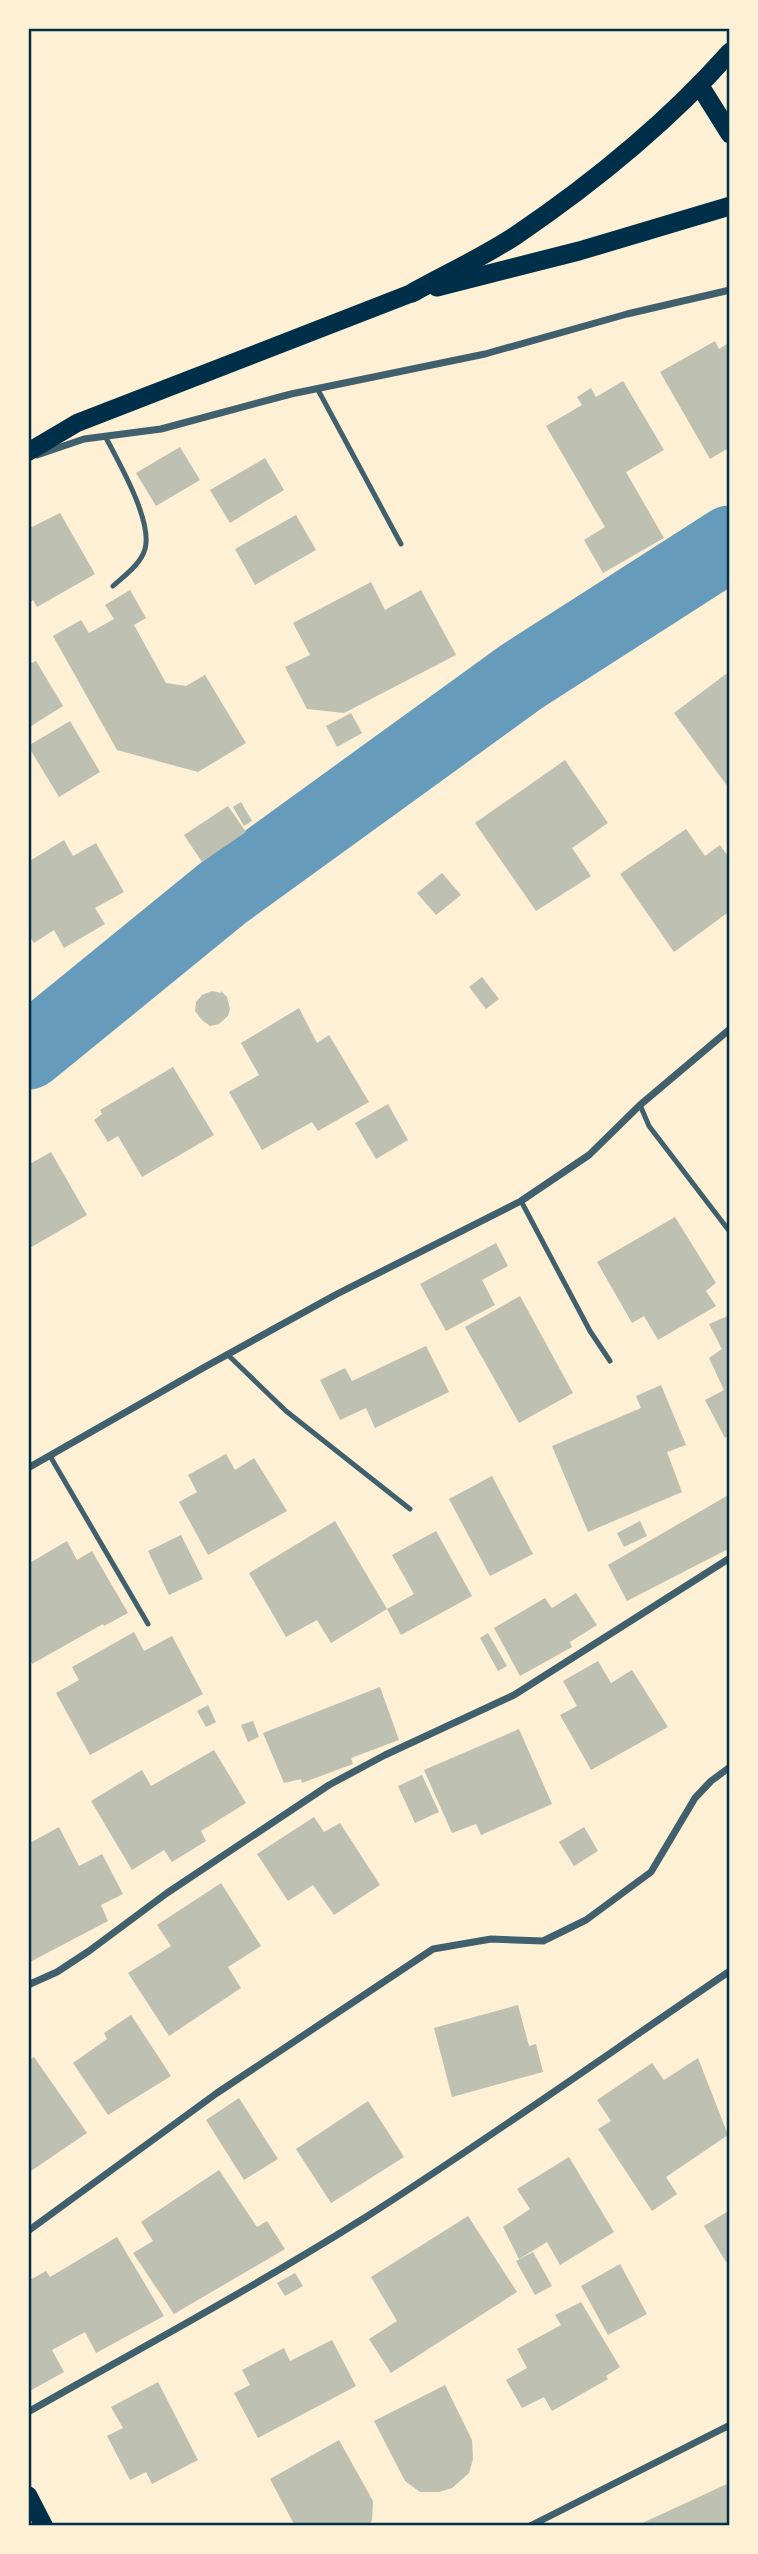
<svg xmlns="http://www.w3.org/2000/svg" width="758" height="2554" font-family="'Golos Text',sans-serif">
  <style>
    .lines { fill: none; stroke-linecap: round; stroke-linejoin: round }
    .river { stroke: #669bbc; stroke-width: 75 }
    .building { fill: #bec0b2 }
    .service { stroke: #3f606c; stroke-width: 5 }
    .minor { stroke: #3f606c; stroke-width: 7 }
    .primary { stroke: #003049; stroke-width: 18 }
    .trunk { stroke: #003049; stroke-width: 19 }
    .neatline { fill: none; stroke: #003049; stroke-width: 2.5 }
  </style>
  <rect width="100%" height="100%" fill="#fdf0d5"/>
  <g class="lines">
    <path class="river" d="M28,1052L223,893L521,677L730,543"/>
  </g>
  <g class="building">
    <path d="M715,341L719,349L730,342V447L710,459L660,372Z"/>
    <path d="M623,381L664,450L626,472L664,538L603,573L584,540L605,527L546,426L582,405L577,397L591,388L596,397Z"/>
    <path d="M180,447L200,480L156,506L136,473Z"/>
    <path d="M265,458L284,490L230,523L210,490Z"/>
    <path d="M60,513L95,574L37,607L33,600L28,603V529Z"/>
    <path d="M296,515L316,550L255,585L235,549Z"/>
    <path d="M371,582L385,610L421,590L456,655L344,713L307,709L285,667L310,655L293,623Z"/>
    <path d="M130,590L146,618L134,625L166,683L186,686L205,675L246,743L198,772L117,750L53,636L81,620L89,633L114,619L105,605Z"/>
    <path d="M36,661L63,706L28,728V665Z"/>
    <path d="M730,671V786L728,787L674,713Z"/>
    <path d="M351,713L362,733L337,747L326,726Z"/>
    <path d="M70,721L100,772L59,797L28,746Z"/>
    <path d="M565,760L608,823L572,848L591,876L536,911L475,823Z"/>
    <path d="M241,802L252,821L244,826L233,807Z"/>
    <path d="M228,806L246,832L202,862L184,835Z"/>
    <path d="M686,829L705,856L720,845L730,859V911L674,952L620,874Z"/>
    <path d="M64,840L73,856L96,843L124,892L95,908L105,924L64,948L54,930L34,943L28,934V862Z"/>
    <path d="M442,873L461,895L436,915L417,893Z"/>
    <path d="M482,977L499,999L486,1009L469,987Z"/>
    <path d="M212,991L221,993V991L227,997L230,1009L228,1016L219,1024L210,1026L202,1020L195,1011L196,1002L202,995Z"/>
    <path d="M299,1008L317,1043L329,1035L369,1102L318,1131L312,1122L262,1150L229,1092L259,1075L241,1043Z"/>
    <path d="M173,1067L214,1135L142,1177L118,1136L108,1142L94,1120L102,1114L100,1110Z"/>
    <path d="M388,1104L408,1140L376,1159L355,1123Z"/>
    <path d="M51,1152L87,1215L28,1249V1165Z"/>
    <path d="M675,1217L716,1283L706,1291L716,1306L658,1340L644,1316L632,1323L597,1262Z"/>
    <path d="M496,1243L508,1266L482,1280L495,1305L446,1331L420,1284Z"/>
    <path d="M520,1296L573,1393L519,1423L465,1327Z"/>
    <path d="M730,1315V1435L725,1438L705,1400L724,1390L709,1358L722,1349L709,1324Z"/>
    <path d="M426,1346L449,1392L375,1428L366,1408L340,1420L320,1380L345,1368L352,1381Z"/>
    <path d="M661,1385L686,1445L667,1452L682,1492L588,1532L552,1446L641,1408L636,1396Z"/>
    <path d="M226,1454L235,1470L254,1458L287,1511L208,1555L179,1502L197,1492L188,1475Z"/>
    <path d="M492,1476L533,1554L490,1576L449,1499Z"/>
    <path d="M730,1494V1548L627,1601L608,1565Z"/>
    <path d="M335,1521L387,1609L331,1643L317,1620L286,1637L249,1573Z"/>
    <path d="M640,1521L647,1536L624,1547L617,1533Z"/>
    <path d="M436,1531L472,1596L401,1635L387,1609L414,1594L392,1555Z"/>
    <path d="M181,1535L203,1579L169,1595L148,1551Z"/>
    <path d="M67,1541L77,1560L92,1551L128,1613L104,1626L103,1624L32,1664L28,1657V1564Z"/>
    <path d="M576,1593L597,1625L570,1642L572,1647L520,1676L494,1628L545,1598L552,1608Z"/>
    <path d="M134,1632L144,1651L172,1636L203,1694L90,1755L56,1693L79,1680L72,1667Z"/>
    <path d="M488,1633L507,1666L498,1671L480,1638Z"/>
    <path d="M598,1661L611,1683L632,1670L668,1727L591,1770L560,1715L577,1706L563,1681Z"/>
    <path d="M380,1687L399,1740L351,1758L353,1764L302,1783L301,1779L284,1783L263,1733Z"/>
    <path d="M208,1705L216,1722L206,1727L197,1711Z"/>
    <path d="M253,1721L259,1737L248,1742L241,1725Z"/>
    <path d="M519,1729L552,1804L481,1835L476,1824L452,1833L424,1770Z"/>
    <path d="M214,1750L246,1803L201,1831L206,1841L172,1862L164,1850L132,1870L91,1801L142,1770L151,1786Z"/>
    <path d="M422,1775L439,1812L415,1823L398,1786Z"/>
    <path d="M314,1817L324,1832L340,1823L380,1885L334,1915L313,1885L288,1901L257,1854Z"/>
    <path d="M59,1827L79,1866L102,1854L123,1894L101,1905L108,1921L28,1963V1844Z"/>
    <path d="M584,1827L598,1851L574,1866L559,1842Z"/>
    <path d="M221,1883L261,1946L228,1967L241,1988L169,2036L128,1973L171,1946L157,1925Z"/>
    <path d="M518,2005L529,2046L536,2044L543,2072L452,2097L434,2028Z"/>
    <path d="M131,2015L171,2076L108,2115L73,2063L107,2039L104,2033Z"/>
    <path d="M34,2057L87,2133L28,2173V2061Z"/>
    <path d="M698,2058L728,2135L666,2177L677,2194L652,2211L598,2129L611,2121L597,2100L652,2063L664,2080Z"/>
    <path d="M239,2098L278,2159L244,2180L206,2120Z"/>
    <path d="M368,2101L404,2157L331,2203L296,2149Z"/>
    <path d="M569,2157L614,2232L560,2265L547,2242L519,2259L503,2227L530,2209L517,2189Z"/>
    <path d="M219,2170L257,2227L267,2221L285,2249L174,2314L133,2253L153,2241L141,2222Z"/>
    <path d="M730,2210V2259L726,2262L704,2226Z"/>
    <path d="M468,2216L517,2292L391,2373L369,2339L397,2321L371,2277Z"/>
    <path d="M117,2237L164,2316L96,2353L85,2332L52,2350L64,2372L28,2392V2281L46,2271L50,2277Z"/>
    <path d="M533,2252L552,2286L535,2295L516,2261Z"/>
    <path d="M620,2264L647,2314L608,2335L581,2286Z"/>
    <path d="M295,2273L303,2286L285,2296L277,2283Z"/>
    <path d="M581,2302L620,2367L606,2376L608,2379L552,2411L544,2397L522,2408L506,2380L527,2368L517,2349L561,2325L555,2315Z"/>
    <path d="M332,2340L356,2386L258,2438L234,2393L250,2385L242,2370L284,2348L290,2361Z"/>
    <path d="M158,2382L198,2460L152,2484L146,2472L130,2480L107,2436L123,2428L111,2407Z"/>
    <path d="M445,2385L472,2440L473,2459L469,2473L452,2488L439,2492H420L405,2481L374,2421Z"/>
    <path d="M339,2440L373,2501L372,2520L369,2526H295L270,2479Z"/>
    <path d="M729,2483L730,2526H636Z"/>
  </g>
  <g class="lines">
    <g class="service">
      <path d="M317,388L401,544"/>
      <path d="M105,436C118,461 153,521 145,549C141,564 124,576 113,586"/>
      <path d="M640,1105L649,1126L730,1232"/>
      <path d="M521,1201L590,1331L610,1361"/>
      <path d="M228,1355L286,1411L410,1509"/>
      <path d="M50,1456L148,1624"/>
    </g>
    <g class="minor">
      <path d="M37,455L84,439L161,429L291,394L485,354L627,314L730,290"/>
      <path d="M28,1468L203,1368L337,1294L521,1201L589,1155L640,1105L730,1029"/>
      <path d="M28,1985L57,1972L89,1951L167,1893L329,1785L385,1755L514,1695L730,1558"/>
      <path d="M28,2231L217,2093L433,1949L491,1939L543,1941L586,1920L651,1872L695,1798L711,1781L730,1767"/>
      <path d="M28,2412C141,2348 256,2286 366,2217C490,2138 609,2053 730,1971"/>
      <path d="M530,2526L730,2425"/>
    </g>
    <g class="primary">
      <path d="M28,452L77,423L412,293"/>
      <path d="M28,2495L44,2526"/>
    </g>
    <g class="trunk">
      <path d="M700,86L730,134"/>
      <path d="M437,287L579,251L730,206"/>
      <path d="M412,293C446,274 483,257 515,236C593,183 668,122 730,52"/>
    </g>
  </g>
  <rect width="758" height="2554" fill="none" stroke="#fdf0d5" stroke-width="60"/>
  <rect x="30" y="30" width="698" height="2494" class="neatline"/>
</svg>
